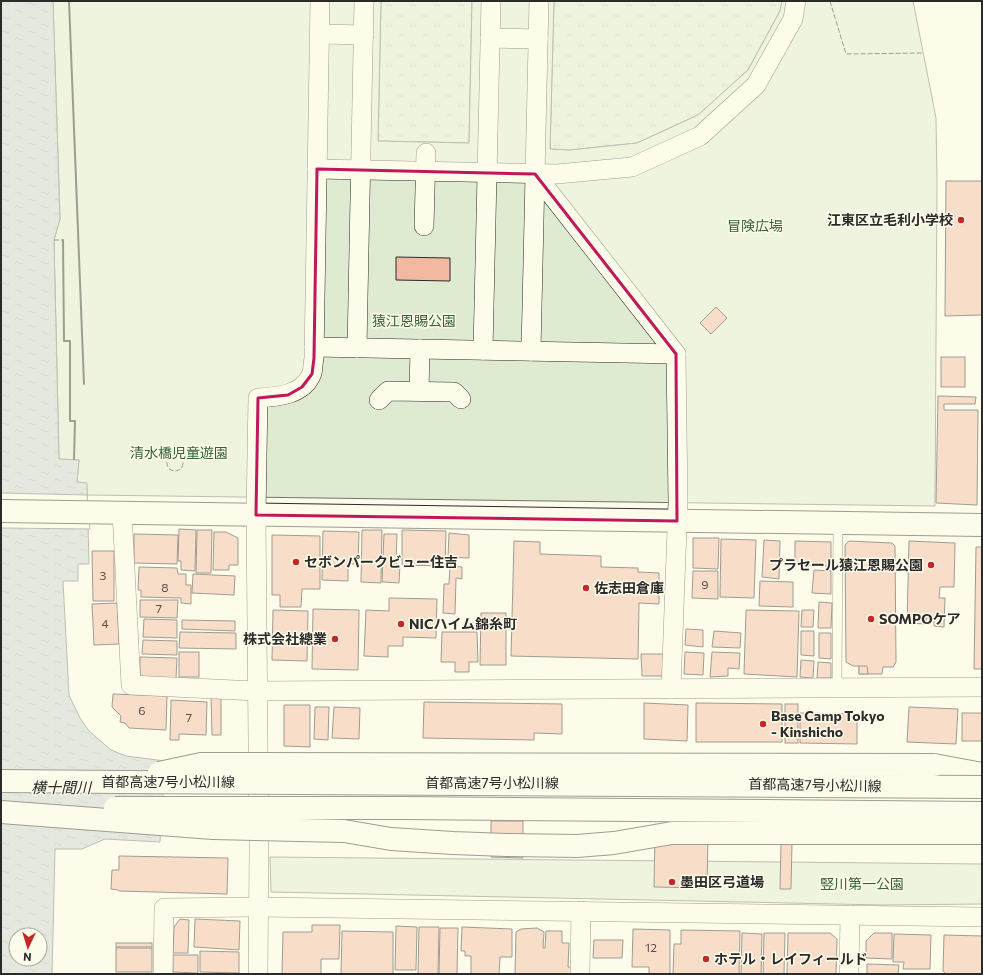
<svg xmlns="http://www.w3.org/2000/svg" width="983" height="975" font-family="Commissioner,'Noto Sans JP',sans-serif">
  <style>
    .grass { fill: url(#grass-tufts); stroke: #74746e }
    .green { fill: #deebd1; stroke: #74746e }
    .water { fill: url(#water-ripples); stroke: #74746e; fill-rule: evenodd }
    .pier { fill: #fdfbea; stroke: #74746e }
    .building { fill: #f2b8a0; stroke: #2b2b2b }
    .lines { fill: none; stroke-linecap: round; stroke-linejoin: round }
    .lane-casing { stroke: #2b2b2b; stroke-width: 10 }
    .street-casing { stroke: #2b2b2b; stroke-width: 20 }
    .secondary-casing { stroke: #2b2b2b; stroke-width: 24 }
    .highway-casing { stroke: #2b2b2b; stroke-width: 24 }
    .lane { stroke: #fdfbea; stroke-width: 9 }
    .street { stroke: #fdfbea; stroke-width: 19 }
    .secondary { stroke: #fdfbea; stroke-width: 22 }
    .highway { stroke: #fdfbea; stroke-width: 22 }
    .highway-bridge-casing { stroke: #2b2b2b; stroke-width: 24; stroke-linecap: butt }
    .highway-bridge { stroke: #fdfbea; stroke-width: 22 }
    .fence { stroke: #2b2b2b; stroke-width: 1; stroke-dasharray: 5 2; stroke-linecap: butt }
    .wall { stroke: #2b2b2b; stroke-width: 2 }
    .marked { fill: none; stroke: #c2185b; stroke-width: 3; stroke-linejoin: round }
    .poi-dot { fill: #c62828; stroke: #fdfbea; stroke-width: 1.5 }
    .labels { text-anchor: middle; stroke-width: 3; stroke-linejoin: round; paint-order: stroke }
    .number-label { font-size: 12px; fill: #5d4e48 }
    .poi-label { font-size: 14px; font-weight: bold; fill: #2b2b2b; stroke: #fdfbea; text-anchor: start }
    .park-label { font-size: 14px; fill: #34623c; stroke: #fdfbea }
    .street-label { font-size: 14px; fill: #2b2b2b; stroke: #fdfbea }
    .water-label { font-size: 15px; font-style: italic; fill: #2b2b2b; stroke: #fdfbea }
  </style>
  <defs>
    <pattern id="grass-tufts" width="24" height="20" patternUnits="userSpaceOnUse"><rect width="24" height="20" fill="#deebd1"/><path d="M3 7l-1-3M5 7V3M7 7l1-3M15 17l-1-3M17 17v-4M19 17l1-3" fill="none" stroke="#bfcab4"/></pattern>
    <pattern id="water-ripples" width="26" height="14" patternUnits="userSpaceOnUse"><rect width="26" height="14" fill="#c7d0d0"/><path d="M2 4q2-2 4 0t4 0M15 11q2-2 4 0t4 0" fill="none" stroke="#abb3b3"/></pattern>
  </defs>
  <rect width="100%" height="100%" fill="#fdfbea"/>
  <g class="grass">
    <path d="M381,1H472L469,143L378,141Z"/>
    <path d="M554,1H782L780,11L748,70L698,115L637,143L570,150L550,149Z"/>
  </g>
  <g class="green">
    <path d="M53,1H381L378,141L469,143L472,1H554L550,149L570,150L637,143L698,115L748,70L780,11L782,1H913L936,118L937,181L935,506L87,495L86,483L77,482L79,460L59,459L54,240L60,219Z"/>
    <path d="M270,857L982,864V904L883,905L271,892Z"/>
  </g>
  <path class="water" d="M1,1H53L60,219L54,240L59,459L79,460L77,482L87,483L89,564H78V581H63L69,695L80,718L89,731L111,750L126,756L165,761L160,842L105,839L82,849H55L52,974H1ZM16,935H40V959H16Z"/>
  <path class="pier" d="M1,493L87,495L90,529L1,528Z"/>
  <g class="building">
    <path d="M946,181H982V315L945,316Z"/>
    <path d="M396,257L450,258V281L396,280Z"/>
    <path d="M716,307L727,318L711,334L700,323Z"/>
    <rect x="941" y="357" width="24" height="30"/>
    <path d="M938,396L976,397L975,404H944V410H978L977,505L936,503Z"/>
    <path d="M179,529L196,530L195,571L181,570V561H178Z"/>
    <path d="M197,530H212L211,573H196Z"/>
    <path d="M362,530H382L381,583L361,582Z"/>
    <path d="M402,530L446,531L445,566L402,565Z"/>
    <path d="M323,531L359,532L358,564H348V581L322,580Z"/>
    <path d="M214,532H226L238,538V565H229V570H213Z"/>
    <path d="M449,533L469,535V558L448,557Z"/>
    <path d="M134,534L178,535L177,564L134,563Z"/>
    <path d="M384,534H397L396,565H400L399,583L382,582Z"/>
    <path d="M272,535L320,536V589H302L301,607H280V595H272Z"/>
    <path d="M693,538H719L718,569L693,568Z"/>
    <path d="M721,539L756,540L754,598L720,597Z"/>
    <path d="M764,540L780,541L779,579L762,577Z"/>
    <path d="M514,541L540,542V554L601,556V567L638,568V572L659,573V604L639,603L638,659L511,656Z"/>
    <path d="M795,541L831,542V566L795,565Z"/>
    <path d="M849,541L892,543L895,546L896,662L893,667H883L882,674H859V666H853L846,662L845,545Z"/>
    <path d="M909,541L955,543L954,587H940L939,598H945L944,627L934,626V617H927L926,624L907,623Z"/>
    <path d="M976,547H982V669H974Z"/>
    <path d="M92,551H114V601H93Z"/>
    <path d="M450,566L462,567V579L456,578L455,614L443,613L444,584H449Z"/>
    <path d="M139,567L177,568L178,574H186V585H191V604L181,603V598L141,597V590H138Z"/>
    <path d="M814,570L831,571V594L812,593Z"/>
    <path d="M693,571H718V599L692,598Z"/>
    <path d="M193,574L235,576L234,595L192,593Z"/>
    <path d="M760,581L793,582V607L759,606Z"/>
    <path d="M389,598L437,599L436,638L403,637V646H388V657L364,656L366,610L389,611Z"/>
    <path d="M140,600H178L177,618L140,617Z"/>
    <path d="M819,602L832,603L831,628H818Z"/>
    <path d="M117,603L119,644L94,645L92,604Z"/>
    <path d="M313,609L359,610L358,670L312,669Z"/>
    <path d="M273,610L308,611L307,661L272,660Z"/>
    <path d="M746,610L799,611L797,677L744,674Z"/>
    <path d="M802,610H814L813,627H801Z"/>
    <path d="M481,613H506V665H480Z"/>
    <path d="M144,619L177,620V638L143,637Z"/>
    <path d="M182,620L235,621V631L182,629Z"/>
    <path d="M686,629L703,630V647L685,645Z"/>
    <path d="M714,631L741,633L740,648L712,647Z"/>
    <path d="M801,631H814V656L801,655Z"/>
    <path d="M180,632L236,633V649L179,648Z"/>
    <path d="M442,632H477L478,662H469V672H455V662H441Z"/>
    <path d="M819,633H831V659L819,658Z"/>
    <path d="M143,640L177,641V655L142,654Z"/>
    <rect x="179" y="652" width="20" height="25"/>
    <path d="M685,652L704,653L703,675L684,674Z"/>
    <path d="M712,652L740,653L739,669L728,668V676L710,677Z"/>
    <path d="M641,654H663V676H642Z"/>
    <path d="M140,657L177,658L176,679L140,678Z"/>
    <path d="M801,660L814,661L813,678L800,677Z"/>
    <path d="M818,662L831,663V678H817Z"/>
    <path d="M859,666H867L868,674H859Z"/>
    <path d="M113,694L167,696L166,730L129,728L125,723L120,722L121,716L112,707Z"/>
    <path d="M211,696H221V735H212Z"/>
    <path d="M171,700L207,702L206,735L179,734V740H170Z"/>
    <path d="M424,702L562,704V734L534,733V740L423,738Z"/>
    <path d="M644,703L688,705L687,741L644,739Z"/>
    <path d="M696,703L782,704V742H696Z"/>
    <rect x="785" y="704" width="13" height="39"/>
    <path d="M284,705H310V747L284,746Z"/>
    <path d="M315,707H329L328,740L314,739Z"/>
    <path d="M334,707L360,708L359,739L332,738Z"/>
    <path d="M909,707L958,709L956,744L907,742Z"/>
    <path d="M800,713L857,714V744L800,743Z"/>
    <rect x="962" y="713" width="20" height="28"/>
    <path d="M491,821H523V858L491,857Z"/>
    <path d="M655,835L708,836L707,888L654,887Z"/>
    <path d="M781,843H792L791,889H780Z"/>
    <path d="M119,856L228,858L227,894L119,891L118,890L111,889L112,870H119Z"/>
    <path d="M180,919L189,920L188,953H173L174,927Z"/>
    <path d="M195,919L240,921L239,950L194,947Z"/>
    <path d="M312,925H340L339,959H321V974H282L283,932H312Z"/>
    <path d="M396,926L417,927L416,970H395Z"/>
    <path d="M419,927H439L438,974H418Z"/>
    <path d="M462,927L512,929V957H500L499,974H471V956H465V951H461Z"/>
    <path d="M440,928H458L457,974H439Z"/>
    <path d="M537,928L544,932L543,948H545L546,931H562V943H569L568,967H571V974H515L516,932L521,929Z"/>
    <path d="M633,929L670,930V974H649V967H632Z"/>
    <path d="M681,930L740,931L739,974H673L674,944H681Z"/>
    <path d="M342,931L393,932V974H341Z"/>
    <path d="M742,933L762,934L761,974H741Z"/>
    <path d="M764,933H785L784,974H763Z"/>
    <path d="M788,933H830L837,939L836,974H787Z"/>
    <path d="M874,933H892V959L866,958V941Z"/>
    <path d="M894,934L931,935L930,969H903L904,962H893Z"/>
    <path d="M944,935L982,936V974H946L943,971Z"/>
    <path d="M594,940H623L622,958H593Z"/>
    <rect x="116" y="943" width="36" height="4"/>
    <rect x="116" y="948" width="36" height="24"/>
    <path d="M200,951L239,952V973L200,972Z"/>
    <path d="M173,955H198V973L173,972Z"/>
    <path d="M867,964L899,965L898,974H867Z"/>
  </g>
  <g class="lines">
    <g class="lane-casing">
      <path id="lane" d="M837,687L838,523"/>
    </g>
    <g class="street-casing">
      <g id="street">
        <path d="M320,34L364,35"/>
        <path d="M490,38L538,39"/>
        <path d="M317,169L557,174L632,167L700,136L756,85L793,19L796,1"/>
        <path d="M535,174L676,354L678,502L671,689"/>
        <path d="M424,226L426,153"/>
        <path d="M314,347L676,354"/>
        <path d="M357,348L364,1"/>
        <path d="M483,350L491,1"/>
        <path d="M531,351L539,1"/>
        <path d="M419,391L420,349"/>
        <path d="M379,400L388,391L454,392L461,399"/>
        <path d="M122,512L131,685L257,691L982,687"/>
        <path d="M163,974L164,908L258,907L982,917"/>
        <path d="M258,974L259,851L256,515L258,398C277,397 304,395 312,373C313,369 313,363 314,358L320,1"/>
        <path d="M580,974L581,911"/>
        <path d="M849,974L850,915"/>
      </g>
    </g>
    <g class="secondary-casing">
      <path id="secondary" d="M1,511L982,525"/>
    </g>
    <g class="highway-casing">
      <g id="highway">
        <path d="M934,765L982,774"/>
        <path d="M1,781L120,782"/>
      </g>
    </g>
    <use href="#lane" class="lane"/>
    <use href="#street" class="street"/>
    <use href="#secondary" class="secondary"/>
    <use href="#highway" class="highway"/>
    <g class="highway-bridge-casing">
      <g id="highway-bridge">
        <path d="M159,773L201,764L934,765"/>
        <path d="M120,782L982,787"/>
        <path d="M115,808H405L982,813"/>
        <path d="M1,812L213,828L344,831L391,839L453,843L506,845L577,846L614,843L672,833H982"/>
      </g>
    </g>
    <use href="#highway-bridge" class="highway-bridge"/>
    <g class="fence">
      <path d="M830,1L846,54L923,53"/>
      <path d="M54,240H63"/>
      <circle cx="175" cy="463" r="8"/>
    </g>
    <g class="wall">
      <path d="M69,1L84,384"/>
      <path d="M63,240L64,341H70V421H75L74,459"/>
    </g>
  </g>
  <path d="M0 0H983V975H0ZM317,169L535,174L676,354L677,521L256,515L258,398L288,395L302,387L312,374L314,358Z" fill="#fdfbea" fill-opacity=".55" fill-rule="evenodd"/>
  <path class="marked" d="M317,169L535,174L676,354L677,521L256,515L258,398L288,395L302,387L312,374L314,358Z"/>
  <g class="poi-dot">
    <circle cx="961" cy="220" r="4"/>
    <circle cx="296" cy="562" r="4"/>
    <circle cx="931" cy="565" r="4"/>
    <circle cx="586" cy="588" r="4"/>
    <circle cx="871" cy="619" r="4"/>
    <circle cx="401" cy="624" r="4"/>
    <circle cx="335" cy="639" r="4"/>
    <circle cx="763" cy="724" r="4"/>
    <circle cx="672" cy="882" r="4"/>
    <circle cx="706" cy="959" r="4"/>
  </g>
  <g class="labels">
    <g class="number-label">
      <text x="103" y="580">3</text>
      <text x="705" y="589">9</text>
      <text x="165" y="592">8</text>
      <text x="159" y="613">7</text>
      <text x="105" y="628">4</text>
      <text x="142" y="715">6</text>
      <text x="189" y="722">7</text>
      <text x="651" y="952">12</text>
    </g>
    <g class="poi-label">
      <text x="953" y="225" text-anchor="end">江東区立毛利小学校</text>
      <text x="304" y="567">セボンパークビュー住吉</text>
      <text x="923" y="570" text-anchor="end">プラセール猿江恩賜公園</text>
      <text x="594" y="593">佐志田倉庫</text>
      <text x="879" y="624">SOMPOケア</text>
      <text x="409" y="629">NICハイム錦糸町</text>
      <text x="327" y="644" text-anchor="end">株式会社總業</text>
      <text x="771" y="721">Base Camp Tokyo<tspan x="771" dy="16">- Kinshicho</tspan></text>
      <text x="680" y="887">墨田区弓道場</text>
      <text x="714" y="964">ホテル・レイフィールド</text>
    </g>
    <g class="park-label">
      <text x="755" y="231">冒険広場</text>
      <text x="414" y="326">猿江恩賜公園</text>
      <text x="179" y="458">清水橋児童遊園</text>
      <text x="862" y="889">竪川第一公園</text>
    </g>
    <g class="street-label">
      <text x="168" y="787">首都高速7号小松川線</text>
      <text x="492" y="788">首都高速7号小松川線</text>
      <text transform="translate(815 785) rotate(1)" y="5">首都高速7号小松川線</text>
    </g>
    <g class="water-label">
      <text x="61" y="793">横十間川</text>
    </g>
  </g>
  <rect width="983" height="975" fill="none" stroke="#2b2b2b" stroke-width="4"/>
  <g transform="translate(28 947) rotate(184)"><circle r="19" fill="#fdfbea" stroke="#a9a89e"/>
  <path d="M0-3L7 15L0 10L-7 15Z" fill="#c62828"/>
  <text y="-6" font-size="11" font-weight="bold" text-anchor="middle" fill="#2b2b2b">N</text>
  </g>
</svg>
